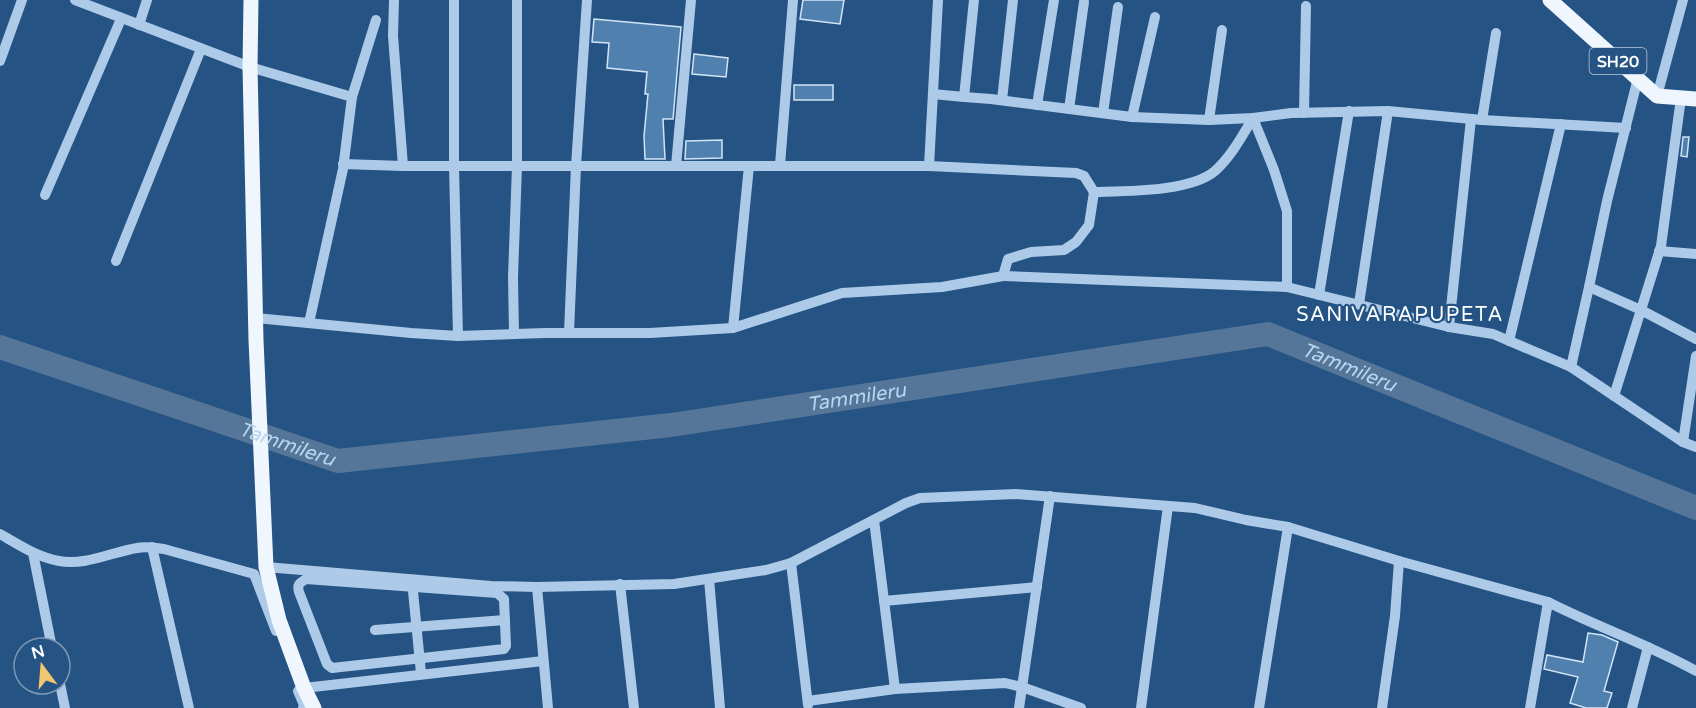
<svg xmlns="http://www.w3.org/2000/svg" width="1696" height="708" font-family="'Varela Round',sans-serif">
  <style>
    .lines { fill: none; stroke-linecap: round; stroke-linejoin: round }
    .river { stroke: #557698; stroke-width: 24 }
    .building { fill: #5080ae; stroke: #d1e4f6; stroke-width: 1.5 }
    .minor { stroke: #adcbe8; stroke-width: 10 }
    .major { stroke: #f0f6fe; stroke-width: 15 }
    .labels { text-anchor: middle; stroke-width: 4.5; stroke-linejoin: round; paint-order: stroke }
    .shield { fill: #245384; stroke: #bdcbda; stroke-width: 1.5 }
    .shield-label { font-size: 16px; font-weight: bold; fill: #fff }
    .neighbourhood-label { font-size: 20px; letter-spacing: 1.5px; fill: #fff; stroke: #245384 }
    .water-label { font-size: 20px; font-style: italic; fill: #b9d5ef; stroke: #245384 }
  </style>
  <rect width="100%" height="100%" fill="#245384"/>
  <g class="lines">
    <path class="river" id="s1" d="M0,347L338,461L671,425L1268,334L1696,508"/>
  </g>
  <g class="building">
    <path d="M803,0H844L840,24L800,19Z"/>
    <path d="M594,19L681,27L673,119H663L665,159H645L644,136L648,94H645L647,72L607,68L609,43L592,42Z"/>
    <path d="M694,54L728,58L726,77L692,74Z"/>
    <rect x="794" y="85" width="39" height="15"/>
    <path d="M1683,137H1689L1687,157L1681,156Z"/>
    <path d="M722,140V158L685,159L686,141Z"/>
    <path d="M1588,633L1602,635L1618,642L1604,691L1612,693L1607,708H1586L1570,703L1578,677L1544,669L1547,655L1583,662Z"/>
  </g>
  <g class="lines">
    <g class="minor">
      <path d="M75,0L250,67L352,97"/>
      <path d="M394,0L393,36L403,166"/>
      <path d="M454,0V166L458,336"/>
      <path d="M974,0L964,97L991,99L1132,117L1209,120L1253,118L1291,113L1388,111L1482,120L1626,128"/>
      <path d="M139,25L147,0"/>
      <path d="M0,61L22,0"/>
      <path d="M1638,78L1607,201L1589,287L1641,310L1696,339"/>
      <path d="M933,94L964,97"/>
      <path d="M1657,96L1683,0"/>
      <path d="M1002,100L1013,0"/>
      <path d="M1037,105L1054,0"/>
      <path d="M1069,109L1084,2"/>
      <path d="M1103,113L1118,7"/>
      <path d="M1304,113L1306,6"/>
      <path d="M1132,117L1155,17"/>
      <path d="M1253,118C1242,136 1231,157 1215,171C1190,192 1127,191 1094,192L1089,225L1076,242L1064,250L1031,252L1008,259L1003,276L1287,287L1449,327L1493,334L1571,367L1683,442L1696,447"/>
      <path d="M1253,118L1274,170L1287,211V287"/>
      <path d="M1209,120L1222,30"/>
      <path d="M1482,120L1496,33"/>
      <path d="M343,164L403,166H929L1076,173L1084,176L1094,192"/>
      <path d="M780,165L793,0"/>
      <path d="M676,166L691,0"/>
      <path d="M929,166L938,0"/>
      <path d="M45,195L121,19"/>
      <path d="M1659,251L1696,254"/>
      <path d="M116,261L201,49"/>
      <path d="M1319,295L1349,111"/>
      <path d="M1359,304L1388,111"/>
      <path d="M256,318L411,333L458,336L545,333H650L733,328L842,293L942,287L1003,276"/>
      <path d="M309,323L343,169L352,97L376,20"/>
      <path d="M1449,327L1471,119"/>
      <path d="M733,328L749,166"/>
      <path d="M569,333L576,166L587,0"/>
      <path d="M514,334L513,277L517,166V0"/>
      <path d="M1509,341L1561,124"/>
      <path d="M1571,367L1589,287"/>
      <path d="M1614,396L1661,246L1681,98"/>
      <path d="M1683,442L1696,356"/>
      <path d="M874,520L895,689"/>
      <path d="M0,534C19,545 37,557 59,561C85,566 112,552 137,548C146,546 155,548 164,549L254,574L276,631"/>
      <path d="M152,547L189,708"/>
      <path d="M33,553L52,648"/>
      <path d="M791,563L808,705"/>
      <path d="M266,567L491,586L537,587L674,584L766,570L791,563L906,503L920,498L1016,494L1195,508L1246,520L1288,527"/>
      <path d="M306,579L497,593L504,599L506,646L504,649L332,668L327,664L299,592C297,585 299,583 306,579Z"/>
      <path d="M709,579L720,708"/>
      <path d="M412,581L421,673"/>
      <path d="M620,584L634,708"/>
      <path d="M537,587L548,708"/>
      <path d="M884,601L1037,587"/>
      <path d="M375,630L505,620"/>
      <path d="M60,684L65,708"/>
      <path d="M304,688L543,661"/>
      <path d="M298,691L304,705L303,708"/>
      <path d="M808,701L895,689L1005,683L1022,687L1081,708"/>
      <path d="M1019,708L1050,496"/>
      <path d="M1141,708L1168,506"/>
      <path d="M1259,708L1288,527L1399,561L1548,602"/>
      <path d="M1382,708L1395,616L1399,561"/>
      <path d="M1530,708L1548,602C1597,627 1648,644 1696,671"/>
      <path d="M1632,708L1648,647"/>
    </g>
    <g class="major">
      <path d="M251,0L250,67L256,340L266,567L279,620L304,688L314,708"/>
      <path d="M1550,0L1657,96L1696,99"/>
    </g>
  </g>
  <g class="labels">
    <rect class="shield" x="1589.5" y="48" width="57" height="26" rx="4.5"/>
    <g class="shield-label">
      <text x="1618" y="67">SH20</text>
    </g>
    <g class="neighbourhood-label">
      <text x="1400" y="321">SANIVARAPUPETA</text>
    </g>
    <g class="water-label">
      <text dy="7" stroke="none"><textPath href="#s1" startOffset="1383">Tammileru</textPath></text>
      <text dy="7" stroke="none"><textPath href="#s1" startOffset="879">Tammileru</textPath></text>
      <text dy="7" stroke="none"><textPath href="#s1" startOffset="303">Tammileru</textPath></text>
    </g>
  </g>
  <g transform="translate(42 666) rotate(344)"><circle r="28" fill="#245384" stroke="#7c98b5" stroke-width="1.5"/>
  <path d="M0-4.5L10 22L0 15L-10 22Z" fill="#f2c671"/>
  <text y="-9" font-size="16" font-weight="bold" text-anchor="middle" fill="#ffffff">N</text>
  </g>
</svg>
